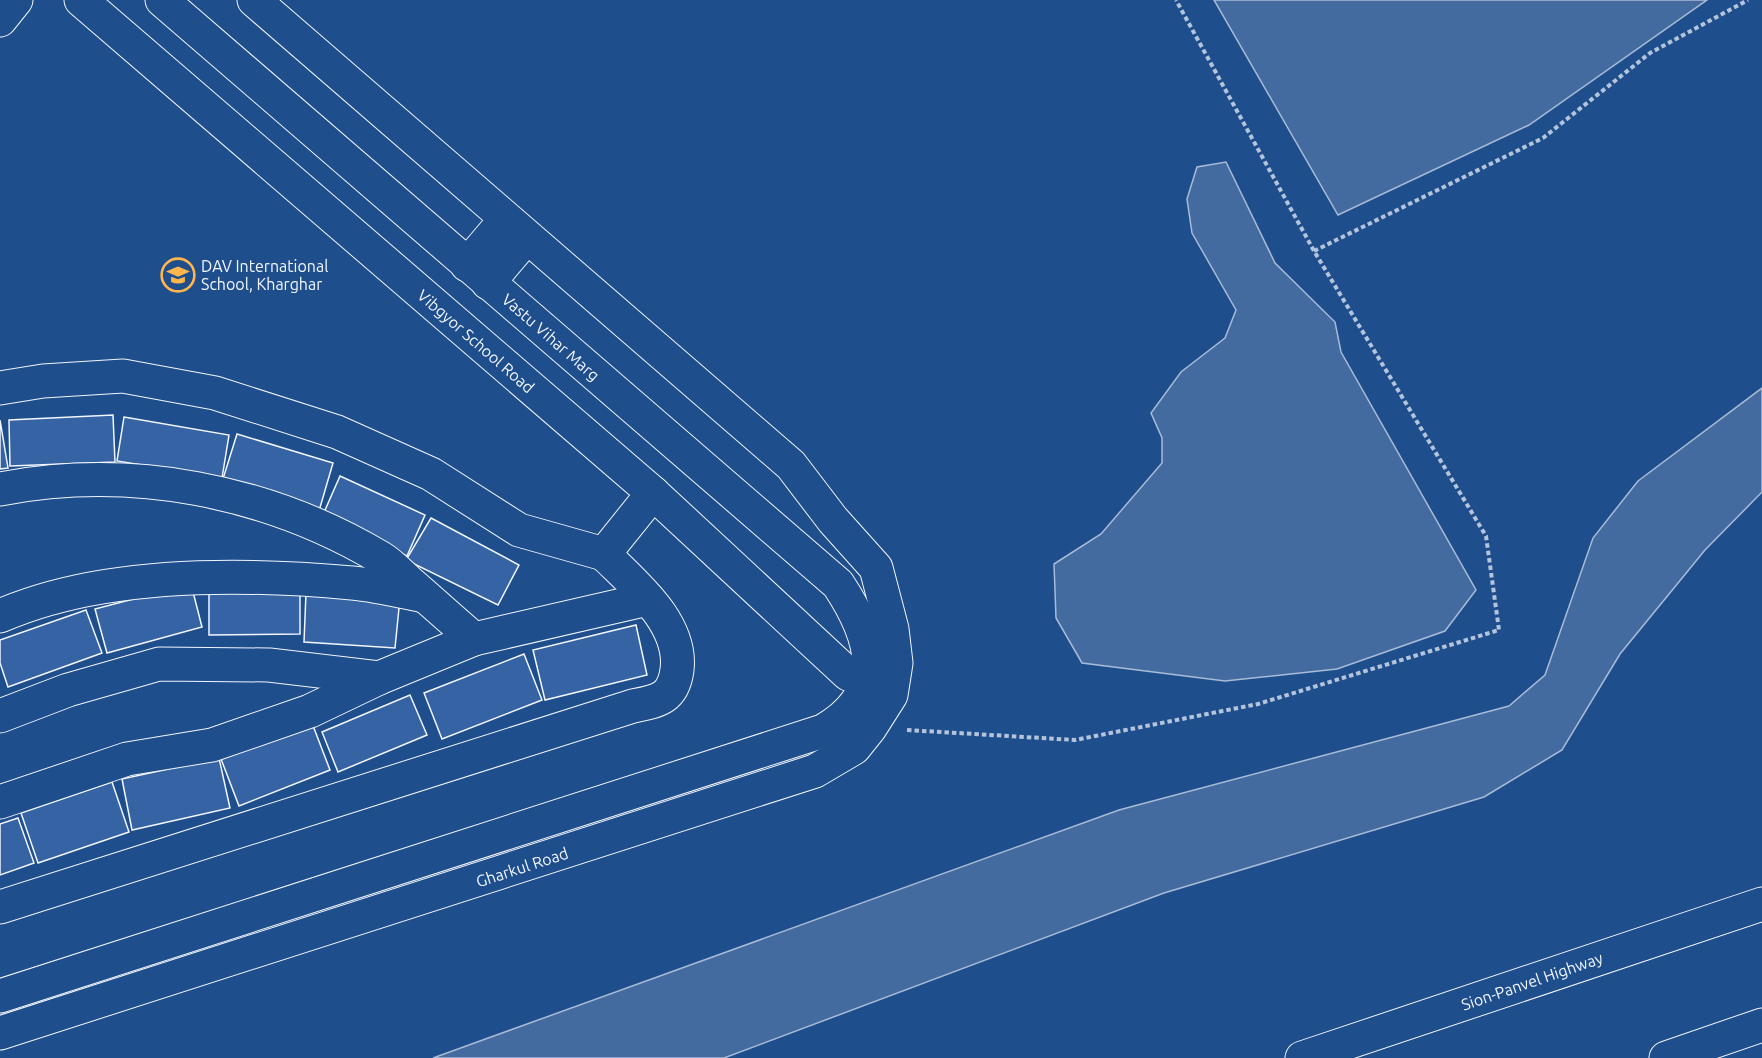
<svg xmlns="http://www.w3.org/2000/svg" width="1762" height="1058" font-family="Ubuntu,sans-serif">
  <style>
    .water { fill: #446ba0; stroke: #a8bbd7; stroke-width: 1.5 }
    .building { fill: #3563a3; stroke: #f2f6ff; stroke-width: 1.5 }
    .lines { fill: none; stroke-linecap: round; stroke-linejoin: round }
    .minor-casing { stroke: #f2f6ff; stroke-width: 35 }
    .major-casing { stroke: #f2f6ff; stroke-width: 35 }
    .highway-casing { stroke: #f2f6ff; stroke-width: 35 }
    .path { stroke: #b3c4dc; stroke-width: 4; stroke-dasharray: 4.5 3; stroke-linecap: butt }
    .minor { stroke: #1f4e8c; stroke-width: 33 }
    .major { stroke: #1f4e8c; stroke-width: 33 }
    .highway { stroke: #1f4e8c; stroke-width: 33 }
    .labels { text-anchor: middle; stroke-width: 4.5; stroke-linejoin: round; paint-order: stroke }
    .poi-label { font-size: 16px; fill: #f2f6ff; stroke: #1f4e8c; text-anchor: start }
    .street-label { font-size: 16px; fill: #f2f6ff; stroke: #1f4e8c }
  </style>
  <rect width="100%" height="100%" fill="#1f4e8c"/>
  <g class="water">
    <path d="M1214,0H1707L1529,125L1338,215Z"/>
    <path d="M1226,162L1275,263L1335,322L1341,352L1476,590L1445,631L1337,669L1225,681L1082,663L1056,618L1054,564L1101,534L1162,463V438L1151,413L1181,372L1225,338L1236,310L1192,233L1187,199L1197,167Z"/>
    <path d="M1762,388V492L1705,550L1620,654L1562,750L1484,797L1164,893L724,1058H433L1119,810L1509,706L1545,675L1593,538L1638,481Z"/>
  </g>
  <g class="building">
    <path d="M113,415L115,462L10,466L9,420Z"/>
    <path d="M124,417L229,435L222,478L117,461Z"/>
    <path d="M0,420L8,468L0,469Z"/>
    <path d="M237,434L333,463L319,511L222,482Z"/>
    <path d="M340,476L425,515L407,556L322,517Z"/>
    <path d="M431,518L519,565L498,605L406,560Z"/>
    <path d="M191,584L202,627L107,653L95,609Z"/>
    <path d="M209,586H300V634L209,635Z"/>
    <path d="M306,593L400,598L395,648L304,642Z"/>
    <path d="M86,610L102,653L8,687L0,663V640Z"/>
    <path d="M636,625L647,675L545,700L533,650Z"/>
    <path d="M524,654L542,700L442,739L424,693Z"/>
    <path d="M410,695L427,735L338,772L322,732Z"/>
    <path d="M312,723L330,770L239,806L221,759Z"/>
    <path d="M219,758L230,808L132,830L122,779Z"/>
    <path d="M112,782L129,832L38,863L21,813Z"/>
    <path d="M18,818L34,863L0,875V824Z"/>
  </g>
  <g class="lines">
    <g class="minor-casing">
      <g id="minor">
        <path d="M81,0L653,493L848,674L869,681"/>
        <path d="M0,20L16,0"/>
        <path d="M0,388L43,381L123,376L215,393L337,432L431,474L519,530L604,554"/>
        <path d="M0,489C131,464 267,490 381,558C391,564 400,574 409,582C431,601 452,620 474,639"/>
        <path d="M0,616C102,571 242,573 352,583C376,585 400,591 424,596"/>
        <path d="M0,716L68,690L159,664L269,665L379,678L474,639L648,599"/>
        <path d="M0,802L127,759L212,745L310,711L379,678"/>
        <path d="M0,907L633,706C658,701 673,699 677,670C683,623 634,584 604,554L653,493"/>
      </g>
    </g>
    <g class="major-casing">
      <g id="major">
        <path d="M467,265L506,219"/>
        <path d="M488,283L527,237"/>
        <path d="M0,996L823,731C890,693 874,638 838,584L162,0"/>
        <path d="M0,1033L815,771L854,748L870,728L891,695L896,663L892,629L876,568L833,520L791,465L254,0"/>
      </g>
    </g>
    <g class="highway-casing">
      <g id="highway">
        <path d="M1302,1058L1762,904"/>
        <path d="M1666,1058L1762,1025"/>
      </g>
    </g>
    <g class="path">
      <path d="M1314,251L1543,138L1650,53L1748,0"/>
      <path d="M907,730L1075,740L1258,704L1499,630L1486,536L1314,251L1176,0"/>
    </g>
    <use href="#minor" class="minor"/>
    <use href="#major" class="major"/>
    <use href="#highway" class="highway"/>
  </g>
  <defs>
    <g id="school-ring" transform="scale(1.725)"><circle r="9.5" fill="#1f4e8c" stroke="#ffb74d" stroke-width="1.5"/><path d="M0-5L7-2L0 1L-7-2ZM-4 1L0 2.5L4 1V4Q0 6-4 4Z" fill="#ffb74d"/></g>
  </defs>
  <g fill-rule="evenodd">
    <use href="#school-ring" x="178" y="275"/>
  </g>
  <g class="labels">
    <g class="poi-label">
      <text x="201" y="272">DAV International<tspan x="201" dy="18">School, Kharghar</tspan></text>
    </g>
    <g class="street-label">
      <text transform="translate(551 337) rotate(41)" y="6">Vastu Vihar Marg</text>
      <text transform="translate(476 341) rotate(41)" y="6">Vibgyor School Road</text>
      <text transform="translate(522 867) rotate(-18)" y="6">Gharkul Road</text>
      <text transform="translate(1532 981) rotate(-19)" y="6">Sion-Panvel Highway</text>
    </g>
  </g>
</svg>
